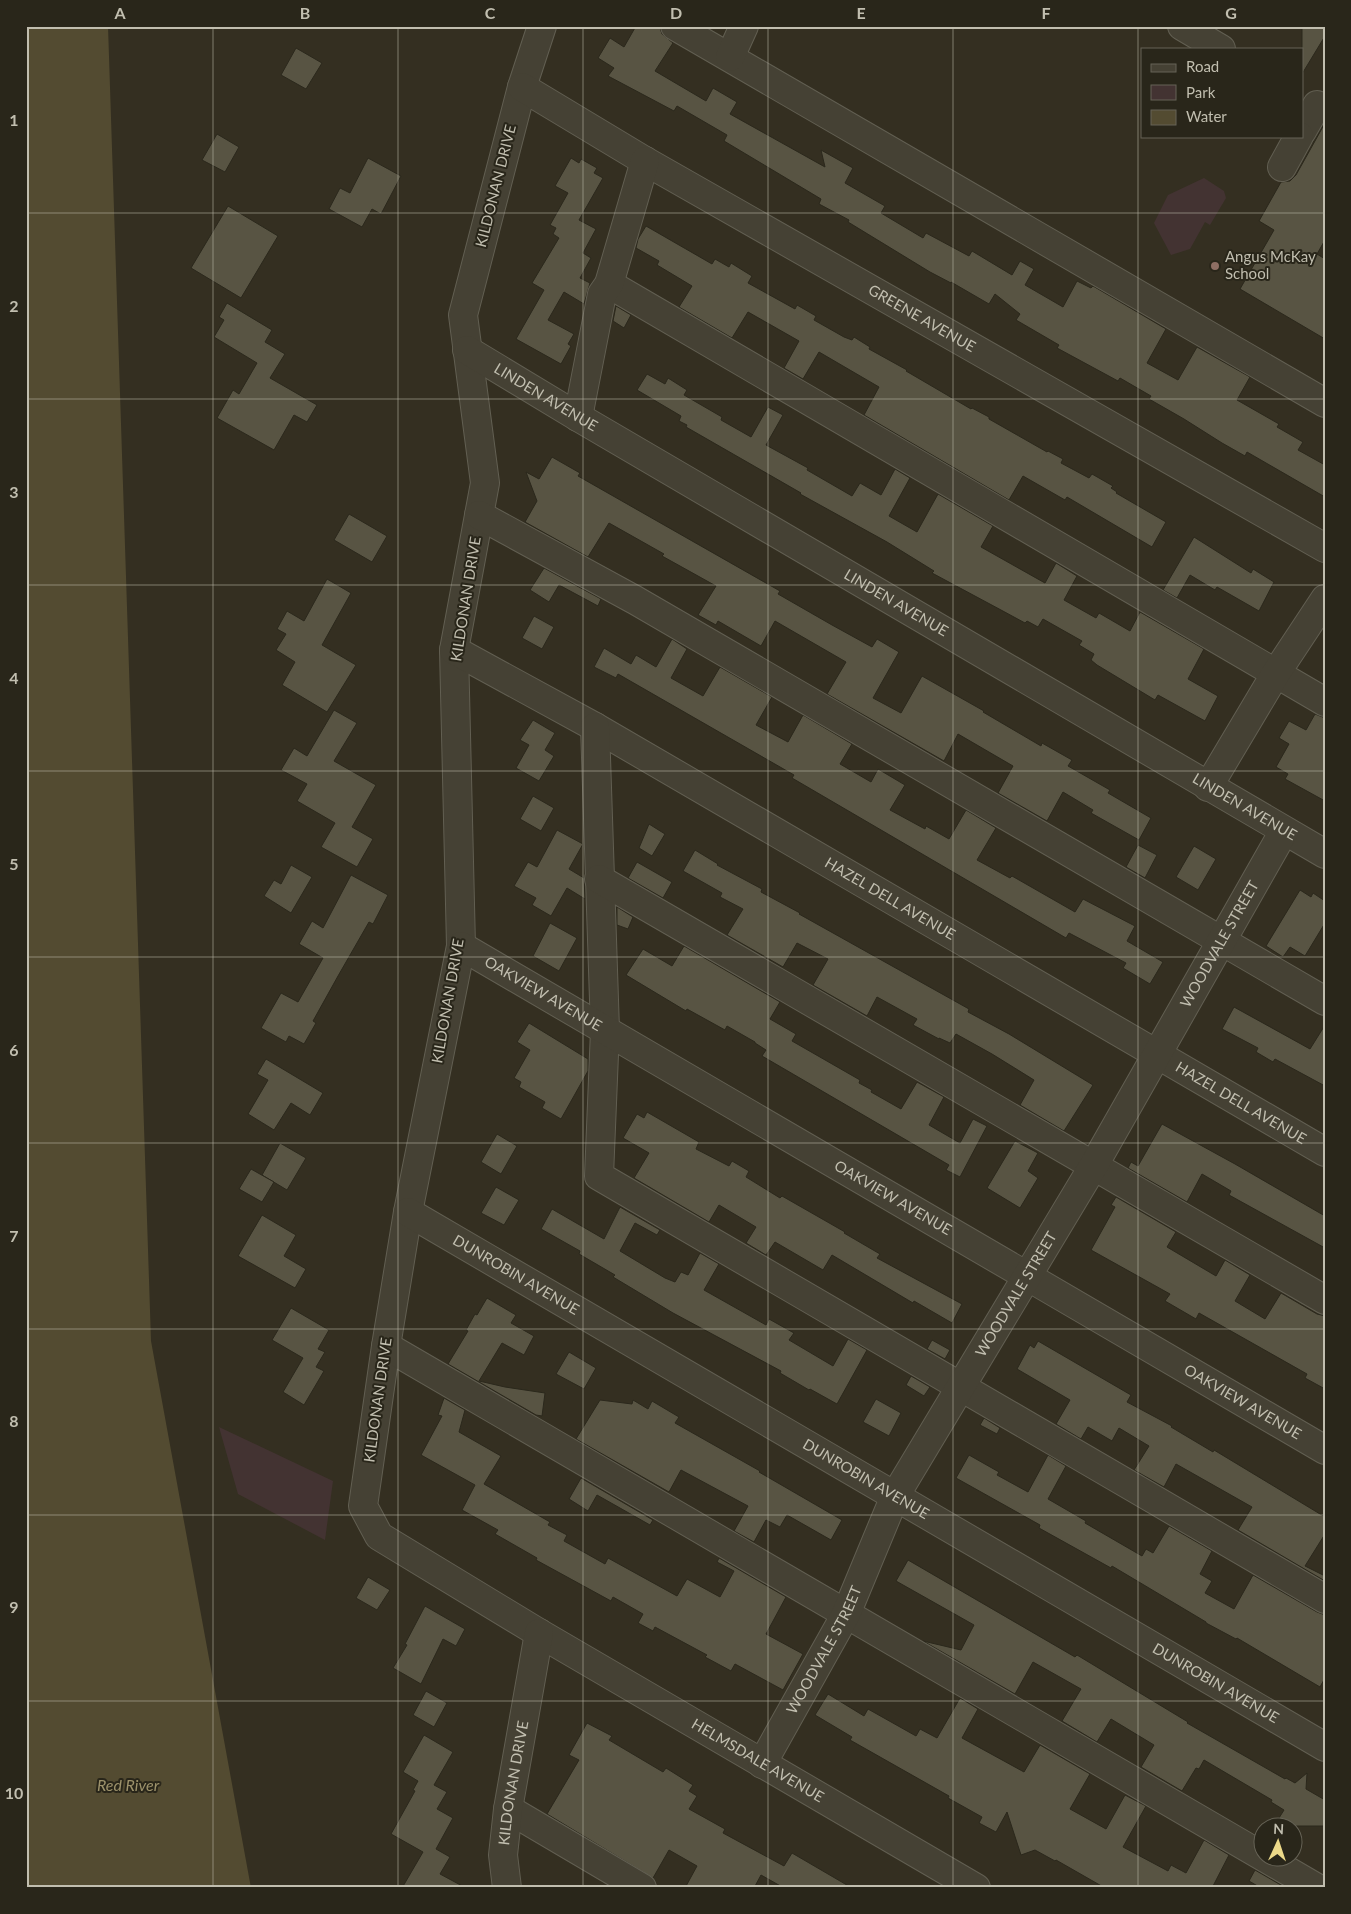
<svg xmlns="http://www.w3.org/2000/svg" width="1351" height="1914" font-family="Lato,sans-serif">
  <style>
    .green { fill: #433332 }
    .water { fill: #534b31 }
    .building { fill: #585443; stroke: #2b281c }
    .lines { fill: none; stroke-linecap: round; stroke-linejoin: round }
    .minor-casing { stroke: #625f52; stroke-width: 30 }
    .minor { stroke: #454134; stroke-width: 28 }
    .grid { fill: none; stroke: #c1beaf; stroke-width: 1; stroke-opacity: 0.55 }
    .education-dot { fill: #8d6e63; stroke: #29261a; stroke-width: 2 }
    .labels { text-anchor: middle; stroke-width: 4; stroke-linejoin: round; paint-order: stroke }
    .street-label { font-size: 15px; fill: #c1beaf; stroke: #29261a }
    .poi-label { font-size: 15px; fill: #c1beaf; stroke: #29261a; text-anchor: start }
    .water-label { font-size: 16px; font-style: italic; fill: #9d926b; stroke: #29261a }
    .neatline { fill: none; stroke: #c1beaf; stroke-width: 2 }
    .grid-label { font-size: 16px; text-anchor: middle; font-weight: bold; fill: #c1beaf }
  </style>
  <rect width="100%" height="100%" fill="#342f21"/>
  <g class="green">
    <path d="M1204,178L1224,191L1226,198L1210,225L1205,222L1190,249L1171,255L1154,223L1168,195Z"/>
    <path d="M219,1427L333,1481L325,1540L238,1494Z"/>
  </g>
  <path class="water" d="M26,26H108L151,1341L251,1888H26Z"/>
  <g class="building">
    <path d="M636,26H657L660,28L662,34L673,43L655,71L706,101L713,88L737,102L730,114L825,167L821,150L853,168L845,183L885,206L881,213L923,238L926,233L969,256L972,251L1012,275L1020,261L1034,269L1025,285L1063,307L1077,281L1091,288L1093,286L1166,329L1147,363L1178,380L1197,347L1250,377L1237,400L1279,424L1277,427L1303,442L1298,450L1325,465V497L1247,452L1245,456L1222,443L1184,419L1149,399L1151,396L1120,378L1118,381L1057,348L1059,345L1016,320L1020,314L995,294L989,304L951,282V283L930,272L848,222L849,220L819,204L821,199L724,141L727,135L677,106L674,111L608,76L614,68L598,58L610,38L624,47Z"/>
    <path d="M1302,26H1325V36L1302,74Z"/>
    <path d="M296,48L322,63L306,89L281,75Z"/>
    <path d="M1325,123V240L1317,254L1325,259V339L1240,289L1274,230L1259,221L1281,182L1290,181L1296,175Z"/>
    <path d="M217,134L239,147L225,172L202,160Z"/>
    <path d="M368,158L401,176L381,214L372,209L362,227L329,209L340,188L350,193Z"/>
    <path d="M571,158L579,163L581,159L597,168L594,173L603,178L579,220L596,229L583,253L591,258L580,278L590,283L584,304L564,292L548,320L574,334L568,344L571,346L561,364L516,339L544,290L532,283L559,238L553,234L556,228L550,225L568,193L555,186Z"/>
    <path d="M228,206L278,236L241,298L191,268Z"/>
    <path d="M646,226L712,264L715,259L729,267L731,263L752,276L748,283L795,309L797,305L816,316L814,320L844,337L852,340L854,337L870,347L869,349L907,370L906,371L971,409L972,408L989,417V419L1047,452L1048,451L1063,459L1061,463L1089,478L1092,474L1113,486L1111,488L1117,492L1116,493L1166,522L1152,547L1067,497L1065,500L1023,476L1009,500L864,415L879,387L819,352L803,379L784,368L799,341L748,312L732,338L679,307L692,286L657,265L659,261L636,248L638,239Z"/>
    <path d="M227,303L272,330L265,342L285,354L270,378L317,405L307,422L294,415L274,450L217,418L233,390L239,394L257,363L214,337L224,320L219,317Z"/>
    <path d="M616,306L631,315L624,328L613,321Z"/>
    <path d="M647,374L665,384L668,378L687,390L684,395L722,417L721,420L751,437L768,407L783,415L766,445L808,468L807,470L852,496L860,483L881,495L895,469L910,478L889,516L917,532L938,494L993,526L981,547L1045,583L1056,563L1077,576L1064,600L1096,618L1099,613L1130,631L1140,612L1204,649L1188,679L1218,696L1205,721L1158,695L1155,700L1097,665L1091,660L1094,654L1079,645L1082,641L1043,619L1038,627L1027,621L1025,623L1001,610L932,573L934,571L887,542L800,494L801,493L686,427L687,425L679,421L681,416L637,390Z"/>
    <path d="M552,457L580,473L578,476L780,591L778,594L832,625L872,647L877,639L899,652L873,698L901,713L922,676L984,711L983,712L1041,746L1042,743L1072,760L1068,766L1110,790L1108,793L1151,818L1139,840L1091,813L1093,810L1063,792L1047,821L998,793L1013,766L958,734L944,761L827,694L846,662L775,621L761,646L718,621L716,625L698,615L716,586L662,556L664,554L609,523L588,557L525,522L537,501L526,472L539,479Z"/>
    <path d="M349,514L387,536L372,562L334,540Z"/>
    <path d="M1194,537L1251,573L1253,569L1274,582L1259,611L1217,587L1215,590L1190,575L1177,598L1163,590Z"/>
    <path d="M544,568L601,599L598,606L559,585L549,602L530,590Z"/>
    <path d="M327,579L351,593L322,645L356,665L327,712L282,685L295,662L276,650L286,634L277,629L287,611L304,621Z"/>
    <path d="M534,616L554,627L542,649L522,638Z"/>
    <path d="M672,639L687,649L671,678L703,696L720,667L772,697L756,725L788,742L803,715L852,744L840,764L871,782L878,769L905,785L890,810L925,829L926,826L949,839L966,810L996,828L977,860L1010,878L1012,876L1075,912L1083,899L1135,926L1127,941L1163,962L1150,984L1123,968L1126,963L1069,933L1066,938L792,778L794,775L618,674L616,678L594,667L604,648L631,664L636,655L656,667Z"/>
    <path d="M334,710L357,723L334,761L376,785L352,827L373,839L357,867L321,847L335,823L297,801L307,784L281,770L294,748L307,756Z"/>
    <path d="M1315,714L1325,718V801L1285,779L1288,774L1276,767L1289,744L1279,738L1289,721L1306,730Z"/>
    <path d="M533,720L555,733L545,750L554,756L539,781L516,768L529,745L520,740Z"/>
    <path d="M533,796L554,808L541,831L520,819Z"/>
    <path d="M649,824L665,834L652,856L639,848Z"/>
    <path d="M557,830L583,844L569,869L584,878L585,899L567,888L551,916L532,905L536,898L514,886L528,862L537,867Z"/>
    <path d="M1138,845L1157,855L1145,878L1126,867Z"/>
    <path d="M1194,846L1216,859L1198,890L1176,877Z"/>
    <path d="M695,850L718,864L717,865L762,889L761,892L800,913L799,914L969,1009L968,1012L1009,1034L1093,1085L1064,1131L1020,1105L1034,1080L992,1054L956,1034L950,1043L939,1038V1039L913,1025L917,1019L877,997L867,1016L813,985L828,959L797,943L783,967L727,935L743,909L720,897L722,893L683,871Z"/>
    <path d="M637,862L672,882L663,898L628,878Z"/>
    <path d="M291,865L312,877L291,913L264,896L274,880L281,884Z"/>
    <path d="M351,875L388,895L373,924L369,922L338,976L313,1021L316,1023L304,1044L289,1036L286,1042L261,1028L281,993L298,1002L323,958L299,944L312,921L323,928Z"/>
    <path d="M1300,890L1311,897L1313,893L1325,901V923L1305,956L1290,947L1283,957L1266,946Z"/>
    <path d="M617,907L633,917L628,929L617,925Z"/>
    <path d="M550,923L577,938L559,971L533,956Z"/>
    <path d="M684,946L780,1002L770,1019L796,1034L792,1041L860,1080L859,1083L872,1090L871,1092L901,1109L917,1082L944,1097L929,1125L960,1143L973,1119L987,1126L960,1177L946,1170L949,1165L762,1056L766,1050L755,1043V1042L727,1026L725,1030L687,1009L686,1011L626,975L643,949L672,966Z"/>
    <path d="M1234,1007L1310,1049L1325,1025V1086L1275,1059L1273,1062L1256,1052L1258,1048L1222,1029Z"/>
    <path d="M529,1023L588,1059V1071L561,1119L542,1108L545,1102L519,1087L521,1082L514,1078L530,1050L517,1042Z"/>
    <path d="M266,1059L323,1093L310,1115L291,1103L274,1130L248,1114L268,1080L257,1074Z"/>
    <path d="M647,1112L699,1142L696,1149L729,1166L732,1161L749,1171L746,1177L780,1198L782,1196L845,1232L844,1233L880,1254L877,1258L962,1304L952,1323L914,1301L913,1303L832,1255L823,1270L775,1242L766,1255L746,1243L756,1227L719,1205L709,1222L634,1178L649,1153L623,1138L637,1114L644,1118Z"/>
    <path d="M1162,1124L1235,1164L1325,1216V1248L1229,1195L1231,1191L1202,1174L1187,1202L1128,1168L1131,1162L1138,1166Z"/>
    <path d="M497,1134L517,1146L501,1174L481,1162Z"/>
    <path d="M1015,1141L1038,1153L1028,1171L1038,1178L1020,1208L987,1188Z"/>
    <path d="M280,1143L306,1158L287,1190L262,1175Z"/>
    <path d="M251,1169L274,1182L262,1202L239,1189Z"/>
    <path d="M496,1187L519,1200L504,1225L481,1213Z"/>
    <path d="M1116,1197L1176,1232L1167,1247L1216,1276L1225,1260L1250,1275L1235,1301L1265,1319L1281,1293L1317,1314L1325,1316V1389L1305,1378L1307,1374L1199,1313L1196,1319L1165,1301L1170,1294L1091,1250L1115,1207L1111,1205Z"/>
    <path d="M620,1207L660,1230L657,1235L635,1223L620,1251L665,1278L675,1282L681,1272L688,1275L700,1253L719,1264L704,1290L766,1325L769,1319L794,1333L789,1340L833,1366L848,1339L867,1350L837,1404L810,1389L809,1390L780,1373L781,1371L673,1313L613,1277L615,1275L579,1254L580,1251L541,1229L552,1209L604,1239Z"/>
    <path d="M262,1215L296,1235L284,1256L306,1269L295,1288L238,1256Z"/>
    <path d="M487,1298L516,1315L511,1323L534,1336L524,1355L502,1343L479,1381L505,1387L545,1393L542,1416L536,1415L448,1364L468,1331L466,1330L475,1314L477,1315Z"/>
    <path d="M291,1308L329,1330L318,1349L325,1352L316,1367L324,1371L304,1405L283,1392L303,1358L272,1340Z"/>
    <path d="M932,1340L950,1350L945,1359L927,1349Z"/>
    <path d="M1038,1341L1131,1395L1127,1402L1172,1426L1171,1427L1213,1452L1214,1450L1325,1517V1534L1305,1566L1325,1576V1581L1238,1530L1252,1507L1176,1464L1164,1487L1134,1470L1149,1446L1119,1428L1112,1441L1088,1427L1081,1439L1056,1424L1070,1400L1017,1369L1030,1345L1034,1348Z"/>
    <path d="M569,1352L596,1368L584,1389L556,1374Z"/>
    <path d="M911,1376L930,1387L924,1396L906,1385Z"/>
    <path d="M444,1398L465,1410L459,1432L501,1456L484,1484L550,1522L548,1525L567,1535L564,1541L605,1564L608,1558L677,1596L687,1579L720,1597L734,1571L717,1562L719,1558L786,1597L766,1634L803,1654L783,1690L735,1664L731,1671L705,1657L707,1655L655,1627L653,1631L638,1623L643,1614L613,1597L611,1601L536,1560L537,1558L495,1534L498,1530L462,1510L475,1485L421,1455L442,1416L438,1415Z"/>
    <path d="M876,1399L901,1413L889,1436L863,1422Z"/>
    <path d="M600,1400L632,1404L633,1400L648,1409L652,1401L679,1417L675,1423L760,1471L759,1472L842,1520L831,1540L787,1515L780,1527L766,1520L754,1542L734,1531L748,1506L681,1470L669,1492L576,1439Z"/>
    <path d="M984,1418L1000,1428L997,1434L980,1425Z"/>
    <path d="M969,1455L999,1472L997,1475L1028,1492L1048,1455L1066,1466L1048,1499L1086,1521L1085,1523L1142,1556L1146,1549L1153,1553L1169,1526L1212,1551L1200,1574L1212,1581L1205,1593L1234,1609L1253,1575L1317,1612L1325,1615V1678L1320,1687L1237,1638L1236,1639L1206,1623V1622L1112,1566L1111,1568L1039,1528L1040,1525L956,1478Z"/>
    <path d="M581,1478L653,1520L650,1525L597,1495L588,1511L569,1499Z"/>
    <path d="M908,1560L1075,1657L1077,1655L1188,1722L1187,1723L1285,1779L1286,1778L1295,1783L1307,1773L1306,1789L1325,1800V1826H1274L1284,1810L1271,1802L1272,1800L1204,1760L1199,1769L1196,1768L1182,1791L1141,1767L1154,1745L1111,1719L1097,1742L1062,1721L1081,1689L1033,1662L1015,1694L923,1641L961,1650L974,1625L896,1581Z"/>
    <path d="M368,1577L390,1590L377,1610L356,1598Z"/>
    <path d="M425,1606L465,1629L456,1646L443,1639L421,1684L393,1668L407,1645L405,1644Z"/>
    <path d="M426,1691L447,1703L434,1727L413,1715Z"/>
    <path d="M828,1694L864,1716L868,1709L916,1736L920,1729L937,1738L960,1698L978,1709L962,1738L1024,1772L1040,1745L1090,1774L1070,1809L1106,1829L1125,1795L1146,1806L1123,1847L1168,1871L1171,1865L1186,1873L1204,1840L1229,1855L1212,1888H1105L1056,1860L1055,1861L1035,1850L1021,1855L1007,1812L996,1832L979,1823L982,1817L948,1798L949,1796L850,1740L852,1737L815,1715Z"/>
    <path d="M587,1723L612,1736L609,1740L663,1772L666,1768L693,1785L689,1791L697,1796L689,1809L725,1829L723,1833L784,1866L792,1853L852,1888H784L761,1875L754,1888H685L697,1866L669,1850L653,1878L547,1814L579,1760L569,1755Z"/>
    <path d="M424,1735L453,1752L434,1785L447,1792L437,1809L453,1818L436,1849L450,1857L440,1874L466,1888H402L423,1852L391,1834L415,1791L413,1790L418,1781L403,1772Z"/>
    <path d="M1255,1870L1286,1888H1261L1249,1881Z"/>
  </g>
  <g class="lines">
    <g class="minor-casing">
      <g id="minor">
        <path id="s1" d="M542,26L522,87L463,315L485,483L454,650L461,946L408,1212L386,1346L363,1506L379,1536L539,1633L976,1888"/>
        <path d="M675,26L1325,403"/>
        <path d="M1182,26L1221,49"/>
        <path d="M730,57L744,26"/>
        <path id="s2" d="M522,87L645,161L1325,548"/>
        <path d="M1302,131L1317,105"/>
        <path d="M1282,167L1299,136"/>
        <path d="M609,284L1325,702"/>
        <path id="s3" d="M467,350L578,417L1325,854"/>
        <path d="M578,417L602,294L609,284L645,161"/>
        <path d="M479,515L635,600L1325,1001"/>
        <path id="s4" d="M454,650L595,727L1325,1152"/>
        <path d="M595,727L605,1030L599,1176L1325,1599"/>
        <path d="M1208,787L1276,673L1325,599"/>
        <path d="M599,879L1325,1300"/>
        <path id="s5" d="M461,946L1325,1450"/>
        <path id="s6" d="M408,1212L1325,1747"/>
        <path d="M386,1346L1317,1888"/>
        <path id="s7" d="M762,1764L846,1614L895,1496L1094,1165L1284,831"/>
        <path d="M508,1809L642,1888"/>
        <path id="s8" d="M507,1888L503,1855L508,1809L539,1633"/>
      </g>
    </g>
    <use href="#minor" class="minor"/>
  </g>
  <path class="grid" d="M213,26V1888M398,26V1888M583,26V1888M768,26V1888M953,26V1888M1138,26V1888M26,213H1325M26,399H1325M26,585H1325M26,771H1325M26,957H1325M26,1143H1325M26,1329H1325M26,1515H1325M26,1701H1325"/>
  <circle class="education-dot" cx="1215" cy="266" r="5"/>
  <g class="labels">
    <g class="street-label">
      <text transform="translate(496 186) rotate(-76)" y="5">KILDONAN DRIVE</text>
      <text dy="5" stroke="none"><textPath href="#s2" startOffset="462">GREENE AVENUE</textPath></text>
      <text dy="5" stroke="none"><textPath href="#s3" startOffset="92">LINDEN AVENUE</textPath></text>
      <text transform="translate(466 599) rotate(-81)" y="5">KILDONAN DRIVE</text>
      <text dy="5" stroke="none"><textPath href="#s3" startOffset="498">LINDEN AVENUE</textPath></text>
      <text dy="5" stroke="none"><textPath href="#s3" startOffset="902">LINDEN AVENUE</textPath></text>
      <text dy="5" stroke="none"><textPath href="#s4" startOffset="502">HAZEL DELL AVENUE</textPath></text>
      <text dy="5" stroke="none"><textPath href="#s7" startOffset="940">WOODVALE STREET</textPath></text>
      <text dy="5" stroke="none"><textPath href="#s5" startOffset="95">OAKVIEW AVENUE</textPath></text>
      <text transform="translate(448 1001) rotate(-80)" y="5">KILDONAN DRIVE</text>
      <text dy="5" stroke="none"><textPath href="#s4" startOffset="908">HAZEL DELL AVENUE</textPath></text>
      <text dy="5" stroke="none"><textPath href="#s5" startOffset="500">OAKVIEW AVENUE</textPath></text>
      <text dy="5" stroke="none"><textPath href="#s6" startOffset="125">DUNROBIN AVENUE</textPath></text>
      <text dy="5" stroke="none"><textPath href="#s7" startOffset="535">WOODVALE STREET</textPath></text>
      <text transform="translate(378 1400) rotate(-82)" y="5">KILDONAN DRIVE</text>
      <text dy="5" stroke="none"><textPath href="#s5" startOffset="905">OAKVIEW AVENUE</textPath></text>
      <text dy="5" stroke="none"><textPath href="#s6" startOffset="530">DUNROBIN AVENUE</textPath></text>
      <text dy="5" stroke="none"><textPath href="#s7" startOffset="130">WOODVALE STREET</textPath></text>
      <text dy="5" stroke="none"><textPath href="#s6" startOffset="935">DUNROBIN AVENUE</textPath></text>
      <text dy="5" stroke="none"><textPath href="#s1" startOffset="1978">HELMSDALE AVENUE</textPath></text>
      <text dy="5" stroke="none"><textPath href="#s8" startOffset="106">KILDONAN DRIVE</textPath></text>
    </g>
    <g class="poi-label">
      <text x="1225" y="262">Angus McKay<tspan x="1225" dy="17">School</tspan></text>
    </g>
    <g class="water-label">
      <text x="128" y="1791">Red River</text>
    </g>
  </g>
  <rect width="1351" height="1914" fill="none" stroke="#29261a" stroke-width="55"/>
  <rect x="1141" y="48" width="162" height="90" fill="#29261a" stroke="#666356"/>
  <rect x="1151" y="64" width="25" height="8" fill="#454134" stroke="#666356"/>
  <text x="1186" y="72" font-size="15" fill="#c1beaf">Road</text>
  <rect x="1151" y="85" width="25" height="15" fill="#433332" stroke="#666356"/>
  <text x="1186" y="98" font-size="15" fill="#c1beaf">Park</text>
  <rect x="1151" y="110" width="25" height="15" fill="#534b31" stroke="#666356"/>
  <text x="1186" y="122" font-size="15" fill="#c1beaf">Water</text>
  <g transform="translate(1278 1842) rotate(3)"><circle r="24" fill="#29261a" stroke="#666356"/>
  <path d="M0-4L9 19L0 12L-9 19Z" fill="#ecd989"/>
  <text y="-8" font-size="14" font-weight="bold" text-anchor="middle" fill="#c1beaf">N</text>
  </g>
  <rect x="28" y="28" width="1296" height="1858" class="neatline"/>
  <g class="grid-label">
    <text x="120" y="19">A</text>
    <text x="305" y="19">B</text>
    <text x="490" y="19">C</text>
    <text x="676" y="19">D</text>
    <text x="861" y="19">E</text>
    <text x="1046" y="19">F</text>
    <text x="1231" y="19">G</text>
    <text x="14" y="126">1</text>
    <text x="14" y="312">2</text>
    <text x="14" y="498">3</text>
    <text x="14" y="684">4</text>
    <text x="14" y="870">5</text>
    <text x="14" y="1056">6</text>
    <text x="14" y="1242">7</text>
    <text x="14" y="1427">8</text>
    <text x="14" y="1613">9</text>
    <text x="14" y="1799">10</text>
  </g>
</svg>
